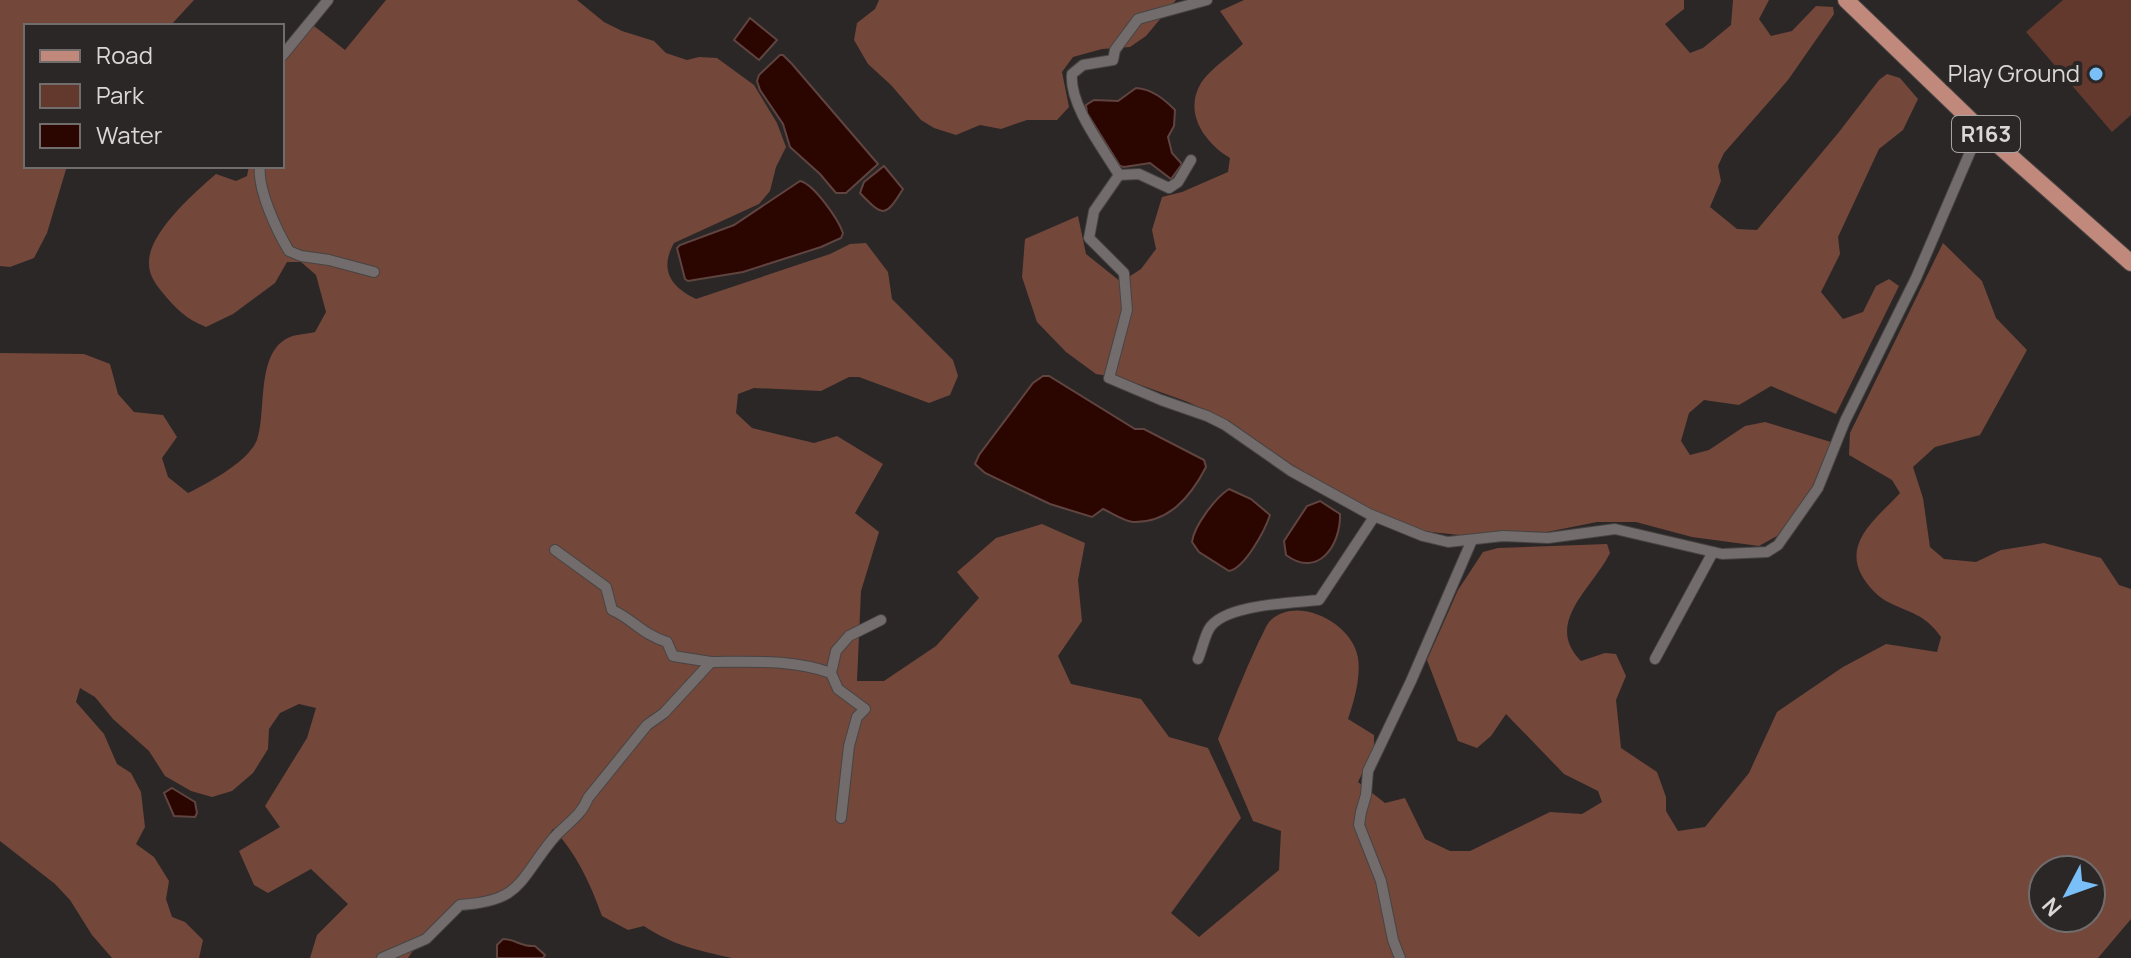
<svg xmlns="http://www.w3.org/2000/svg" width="2131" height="958" font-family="Manrope,sans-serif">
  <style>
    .green { fill: #63392e }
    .forest { fill: #74473b; fill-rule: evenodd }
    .water { fill: #2b0500; stroke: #604440; stroke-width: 2 }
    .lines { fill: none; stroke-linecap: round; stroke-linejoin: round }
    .street-casing { stroke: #474443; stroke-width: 12 }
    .primary-casing { stroke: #474443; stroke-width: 18 }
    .street { stroke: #726d6c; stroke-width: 10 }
    .primary { stroke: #c1897c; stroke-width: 16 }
    .poi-dot { fill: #7abff8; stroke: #2b2726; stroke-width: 3 }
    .labels { text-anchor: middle; stroke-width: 8; stroke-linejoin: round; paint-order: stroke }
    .shield { fill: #2b2726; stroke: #a6a2a2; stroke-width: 2 }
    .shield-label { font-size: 22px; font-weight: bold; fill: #dad7d7 }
    .poi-label { font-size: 24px; fill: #dad7d7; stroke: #2b2726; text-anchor: end }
  </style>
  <rect width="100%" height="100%" fill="#2b2726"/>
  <path class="green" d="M2063,0H2131V115L2112,132L2026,32Z"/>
  <g class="forest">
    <path d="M0,0H194L170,26H26V166H67L47,233L34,258L10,267L0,266Z"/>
    <path d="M386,0H577L604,22L622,31L654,41L666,53L687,60L699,57L717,58L754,85L777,123L786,147L776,167L770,191L759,204L674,243C659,270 671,287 696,299L830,254L850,244L866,243L888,272L892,299L953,360L958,376L950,395L929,403L859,377H849L821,391L754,388L738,394L736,413L752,428L814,443L837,436L883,464L855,513L879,532L861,591L857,681H884L936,646L979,598L957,572L996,538L1042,524L1085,543L1078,580L1082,621L1058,656L1071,684L1141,699L1169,737L1208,748L1241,818L1171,913L1199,937L1279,870L1281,831L1253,821L1218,739C1231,706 1244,673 1259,641C1263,635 1266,624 1271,620C1299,595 1353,624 1358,658C1361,677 1354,702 1348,719L1374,735V749L1358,782L1385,803L1405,798L1425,839L1450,851H1470L1550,812L1582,814L1602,802L1598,791L1564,774L1506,714L1491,736L1477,748L1458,741L1427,660L1458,590L1483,552L1498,548L1607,544L1610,553C1593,588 1543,623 1581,661L1605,653L1616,654L1626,676L1616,700L1621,748L1657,772L1666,797V811L1678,831L1705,827L1749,773L1777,712L1843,667L1886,644L1937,652L1941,637C1924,613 1911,614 1886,601C1876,595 1866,584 1861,574C1844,541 1879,516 1900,493L1892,480L1849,455L1850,433L1943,243L1982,281L1996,318L2027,350L1980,435L1935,447L1913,467L1923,498L1930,547L1944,559L1976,562L2001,550L2044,543L2101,558L2119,585L2131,589V919L2098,958H732C700,951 672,945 644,926L628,930L602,916C591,885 576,852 553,829L517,882L485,900L457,902L427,930L408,958H310L317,935L348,904L311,869L268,893L254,885L239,851L280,827L265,806L307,738L316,708L299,704L280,713L269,729L268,749L253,773L232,791L212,797L191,791L165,776L149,751L113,719L95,697L80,688L76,702L104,734L117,764L131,773L141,792L145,827L136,844L154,857L169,881L166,899L172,917L185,922L203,940L199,958H112L92,935L70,900L55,884L0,841V353L84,354L110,364L118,394L134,412L163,415L177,437L162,458L168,477L188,493C208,483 248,462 257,440C267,413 255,351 290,337C297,334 307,334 315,332L326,312L316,275L301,262H287L275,283L233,314L206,327C186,319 175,308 162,292C155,283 149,275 149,264C147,234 195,192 216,174L236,181L247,176L249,166H282V59L314,26L345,50ZM2043,870H2091V918H2043Z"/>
    <path d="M879,0H1176L1146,36L1130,47L1102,49L1073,57L1062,72L1069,107L1057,120H1027L1001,129L980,125L956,135L934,128L921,120L891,85L868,64L854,40L857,23L875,9Z"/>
    <path d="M1244,0H1684V9L1665,24L1690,53L1703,48L1731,25L1733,0H1769L1759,19L1771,36L1792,31L1816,6L1833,7L1834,14L1788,80L1724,153L1718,166L1721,181L1710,207L1737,229L1757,230L1839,132L1879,80L1887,74L1900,78L1918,99L1903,130L1879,149L1838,237L1840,254L1821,292L1843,319L1863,312L1876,286L1889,279L1899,286L1836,414L1771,386L1739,405L1704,400L1689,413L1681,441L1690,455L1709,450L1745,426L1765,422L1831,442L1815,484L1777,536L1759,546L1692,537L1636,522H1597L1547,532L1505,531L1468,536L1422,531L1368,510L1266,449L1224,420L1188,402L1121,378L1096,374L1066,352L1037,322L1022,277L1025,239L1078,216L1086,254L1121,282L1141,269L1156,249L1152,230L1162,197L1182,192L1228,172L1230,158C1205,143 1183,113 1201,83C1210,69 1230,56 1243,44L1220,11Z"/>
  </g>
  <g class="water">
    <path d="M750,18L777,40L759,60L734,40Z"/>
    <path d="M780,55H783L792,64L878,164L846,193H836L820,174L790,147L783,124L760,90L757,81L759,75Z"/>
    <path d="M1136,88C1152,89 1164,99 1175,110L1174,126L1168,137L1172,153L1182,164L1171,179L1150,163L1124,167L1120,166L1087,113L1086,105L1094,100L1118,101Z"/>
    <path d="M884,166L903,189C885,218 883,217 860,193L864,182Z"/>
    <path d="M800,181C814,184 838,219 843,233L841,238L821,247L743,272L688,281L685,279L677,248L680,245L734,225Z"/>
    <path d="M1043,376H1049L1135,429H1144L1204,460L1206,467C1190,498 1168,523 1133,522C1124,521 1112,513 1103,509L1092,517L1050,504L985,473L975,464L979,455L1033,383Z"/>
    <path d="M1229,489L1251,499L1270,515C1265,530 1245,568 1229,571L1199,552L1192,542C1194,526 1215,498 1229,489Z"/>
    <path d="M1320,501L1340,514C1341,545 1318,579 1286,555L1284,541L1307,506Z"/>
    <path d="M172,788L195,802L197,813L195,817L174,816L164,793Z"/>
    <path d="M503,939C516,939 520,947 535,946L545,955L543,958H497V945Z"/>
  </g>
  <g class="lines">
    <g class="street-casing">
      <g id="street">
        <path d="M282,56L328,0"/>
        <path d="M1191,160L1178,182L1169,188L1139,174L1119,175C1103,148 1069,105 1072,74L1083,65L1113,60L1115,50L1138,19L1207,0"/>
        <path d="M260,166C257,189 277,231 289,251L301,256L329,260L374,272"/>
        <path d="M1119,175L1094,211L1089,238L1124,273L1127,310L1109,378L1161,400L1207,416L1225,425L1291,471L1369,514L1423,536L1448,542L1503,536L1548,538L1615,529L1722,554L1767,552L1778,545L1818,488L1845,421L1916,278L1980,129"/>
        <path d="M555,550L606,587L612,610C633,619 641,634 667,642L673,656L711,662"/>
        <path d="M1198,659C1202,650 1204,638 1209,629C1223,604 1293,603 1319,600L1374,517"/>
        <path d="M1655,659L1713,552"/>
        <path d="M841,818L849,746L857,717L865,709L838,689L831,673L836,651L849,636L881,620"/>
        <path d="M382,958L426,939L460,905C521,901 518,882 552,840C564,825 581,817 588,798L647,725L664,713L711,662C752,662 791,659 831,673"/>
        <path d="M1400,958L1393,940L1381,881L1359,825L1361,812L1366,795L1368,771L1411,681L1472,540"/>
      </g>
    </g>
    <g class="primary-casing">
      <path id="primary" d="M1846,0L1980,129L2131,263"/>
    </g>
    <use href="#street" class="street"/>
    <use href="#primary" class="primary"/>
  </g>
  <circle class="poi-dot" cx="2096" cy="74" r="8"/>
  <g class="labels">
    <rect class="shield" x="1952" y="116" width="68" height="36" rx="6"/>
    <g class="shield-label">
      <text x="1986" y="142">R163</text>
    </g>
    <g class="poi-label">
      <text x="2080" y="82">Play Ground</text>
    </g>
  </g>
  <rect x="24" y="24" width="260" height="144" fill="#2b2726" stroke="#716d6d" stroke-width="2"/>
  <rect x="40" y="50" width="40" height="12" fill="#c1897c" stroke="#716d6d" stroke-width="2"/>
  <text x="96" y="64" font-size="24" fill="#dad7d7">Road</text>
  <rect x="40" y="84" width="40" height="24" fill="#63392e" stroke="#716d6d" stroke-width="2"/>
  <text x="96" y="104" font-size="24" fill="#dad7d7">Park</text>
  <rect x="40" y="124" width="40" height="24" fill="#2b0500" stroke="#716d6d" stroke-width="2"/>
  <text x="96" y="144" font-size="24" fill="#dad7d7">Water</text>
  <g transform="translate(2067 894) rotate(229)"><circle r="38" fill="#2b2726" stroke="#716d6d" stroke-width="2"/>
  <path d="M0-6L14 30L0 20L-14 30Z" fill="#7abff8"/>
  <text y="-12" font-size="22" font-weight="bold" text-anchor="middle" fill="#dad7d7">N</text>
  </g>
</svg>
